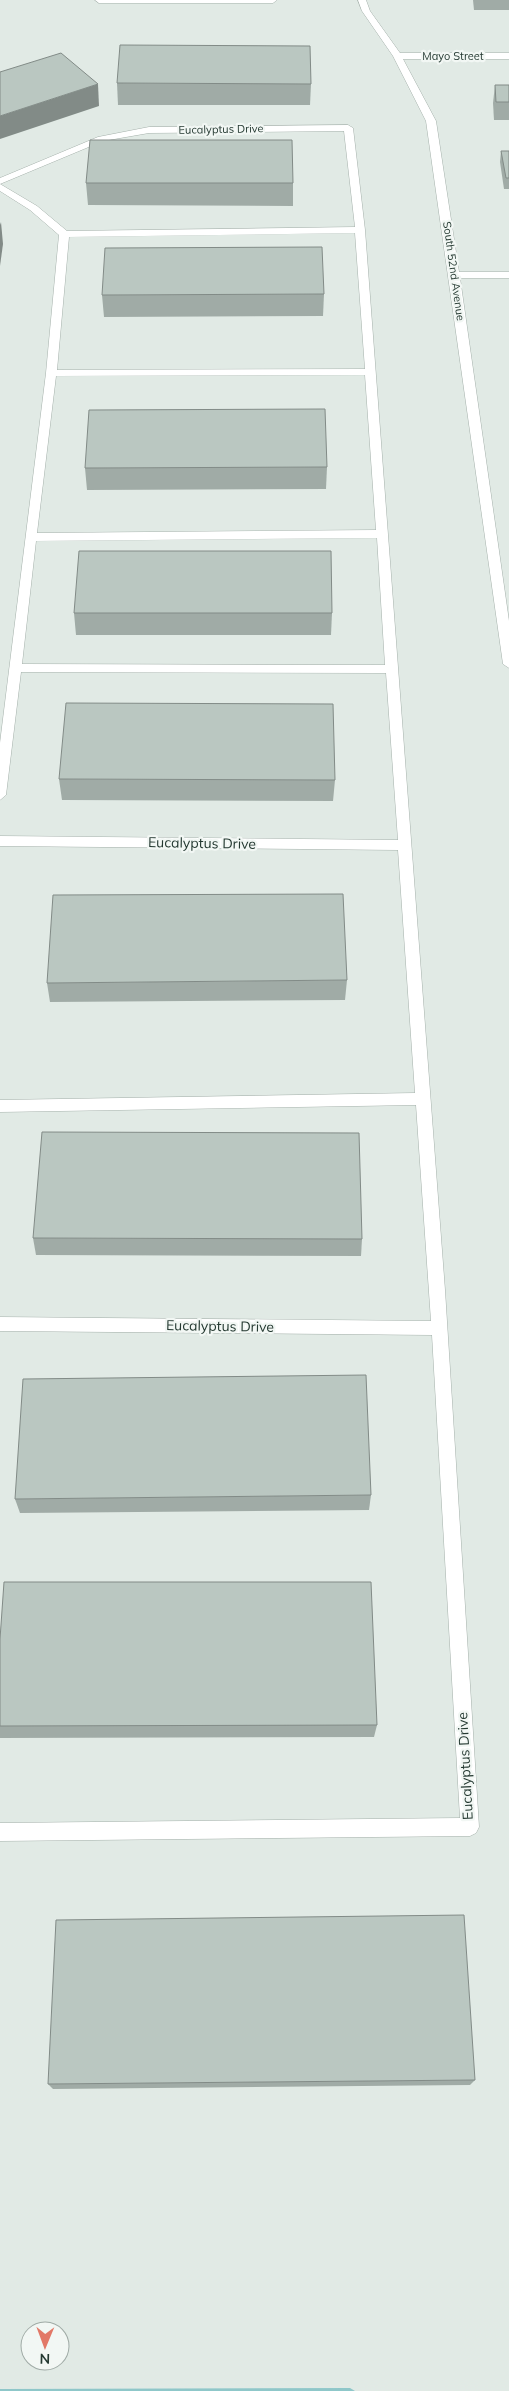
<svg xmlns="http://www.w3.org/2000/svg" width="509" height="2391" font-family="Mulish,sans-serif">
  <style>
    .water { fill: #8fc7c9 }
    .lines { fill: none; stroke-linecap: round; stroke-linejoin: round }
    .street-casing { stroke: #a5b1ab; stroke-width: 1 }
    .street { fill: #fff; fill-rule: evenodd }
    .wall { fill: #a0aba6 }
    .shaded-wall { fill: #828b87 }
    .building { fill: #bac7c1; stroke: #828b87 }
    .labels { text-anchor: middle; stroke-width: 4.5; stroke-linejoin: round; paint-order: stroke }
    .far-street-label { font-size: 11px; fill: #243931; stroke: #f2f7f4 }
    .street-label { font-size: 14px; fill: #243931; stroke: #f2f7f4 }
  </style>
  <rect width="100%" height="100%" fill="#e1eae5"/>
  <path class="water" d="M350,2388L355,2391H0V2389Z"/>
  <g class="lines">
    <g class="street-casing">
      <g id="street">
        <path d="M95,0H277L273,3H99Z"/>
        <path d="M358,0H366L370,11L400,53H509V59H403L436,121L459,272H509V278H460L509,621V668L503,664L426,121L393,56L362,11Z"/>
        <path d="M348,125L353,128L365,230L445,1290L479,1827L476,1833L470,1836L0,1841V1823L460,1818L432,1335L0,1331V1317L431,1321L416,1105L0,1112V1100L415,1093L398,850L0,846V836L398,840L386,673L21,672L6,795L0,800V743L46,373L59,235L30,210L0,191V184L37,206L67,231L355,227L344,131L149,133L103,141L0,184V178L98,137L149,127ZM355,233L365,369L57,370L69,237ZM365,375L376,530L37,533L56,376ZM377,538L385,665L22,664L36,541Z"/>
      </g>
    </g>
    <use href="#street" class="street"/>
  </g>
  <g class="wall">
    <path d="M473,0H509V10H474Z"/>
    <path d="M117,83L311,84L310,105H118Z"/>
    <path d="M495,85H509V120H494L493,103Z"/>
    <path d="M501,151H509V189H504L500,162Z"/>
    <path d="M86,183H293V206L88,205Z"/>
    <path d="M324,294L323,316L104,317L102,295Z"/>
    <path d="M327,467L326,489L87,490L85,468Z"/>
    <path d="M74,613H332L331,635H76Z"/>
    <path d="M59,779L335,780L333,801L62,800Z"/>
    <path d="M347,980L345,1000L50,1002L47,983Z"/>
    <path d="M33,1238L362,1239L361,1256L36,1255Z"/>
    <path d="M371,1495L369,1510L20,1513L15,1499Z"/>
    <path d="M0,1639L377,1725L374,1737L0,1738Z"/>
    <path d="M475,2080L470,2085L53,2089L48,2084Z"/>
  </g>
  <g class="shaded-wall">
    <path d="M98,84L99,106L0,139V116Z"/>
    <path d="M1,222L3,244L0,266V225Z"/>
  </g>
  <g class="building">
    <path d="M120,45L310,46L311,84L117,83Z"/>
    <path d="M61,53L98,84L0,116V72Z"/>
    <path d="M495,85H509V102H496Z"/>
    <path d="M90,140H292L293,183H86Z"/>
    <path d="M501,151H509V178H506Z"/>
    <path d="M322,247L324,294L102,295L105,248Z"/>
    <path d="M325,409L327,467L85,468L89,410Z"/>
    <path d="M79,551H331L332,613H74Z"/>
    <path d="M66,703L333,704L335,780L59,779Z"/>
    <path d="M343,894L347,980L47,983L53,895Z"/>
    <path d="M42,1132L359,1133L362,1239L33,1238Z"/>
    <path d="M366,1375L371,1495L15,1499L23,1379Z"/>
    <path d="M4,1582H371L377,1725L0,1726V1639Z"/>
    <path d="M464,1915L475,2080L48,2084L56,1920Z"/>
  </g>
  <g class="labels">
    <g class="far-street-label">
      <text x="453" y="60">Mayo Street</text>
      <text transform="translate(221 129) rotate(-1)" y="4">Eucalyptus Drive</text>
      <text transform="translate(454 271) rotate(82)" y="4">South 52nd Avenue</text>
    </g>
    <g class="street-label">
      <text transform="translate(202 843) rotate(1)" y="5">Eucalyptus Drive</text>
      <text transform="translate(220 1326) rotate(1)" y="5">Eucalyptus Drive</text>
      <text transform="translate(465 1766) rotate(-93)" y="5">Eucalyptus Drive</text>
    </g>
  </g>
  <g transform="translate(45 2346) rotate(181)"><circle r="24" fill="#f2f7f4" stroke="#a0aba6"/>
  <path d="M0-4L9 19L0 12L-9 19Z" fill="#e27867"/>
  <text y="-8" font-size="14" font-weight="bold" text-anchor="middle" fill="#243931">N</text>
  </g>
</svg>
